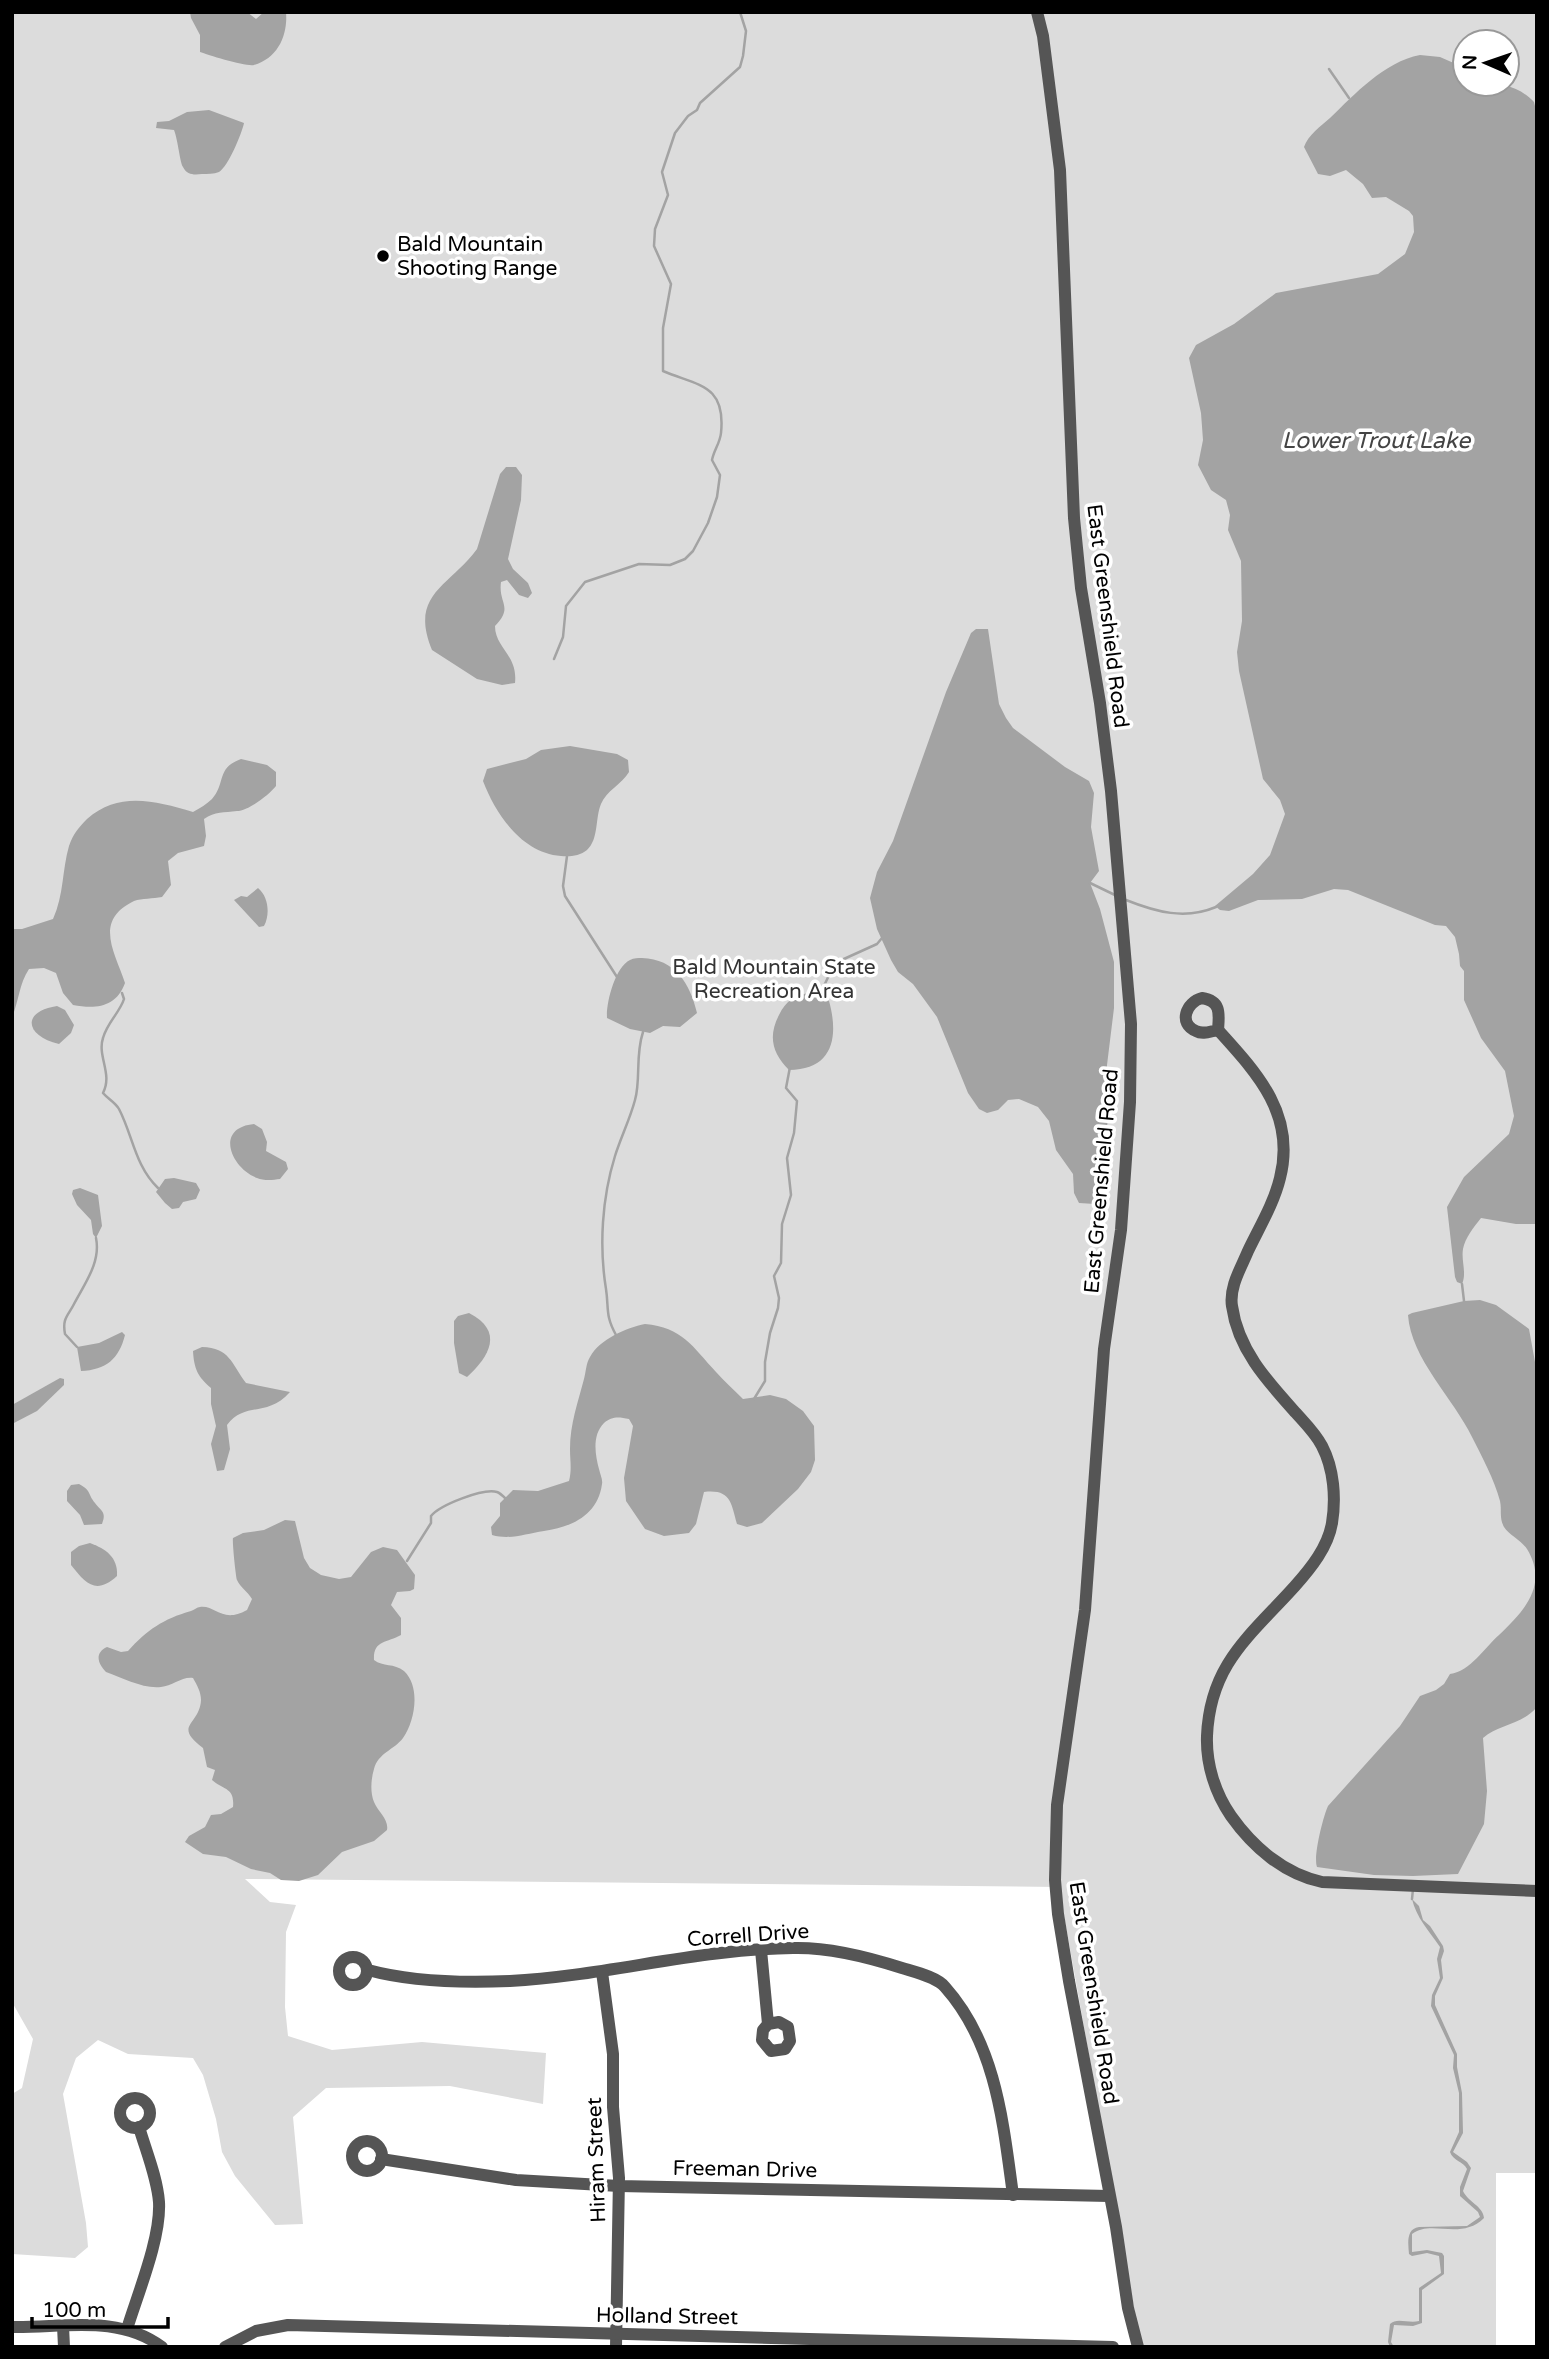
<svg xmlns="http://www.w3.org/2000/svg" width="1549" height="2359" font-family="'Varela Round',sans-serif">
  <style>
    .green { fill: #dcdcdc; fill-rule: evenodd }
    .water { fill: #a3a3a3 }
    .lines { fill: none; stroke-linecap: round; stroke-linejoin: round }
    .stream { stroke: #a3a3a3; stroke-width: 2.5 }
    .minor { stroke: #555; stroke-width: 12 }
    .poi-dot { fill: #000; stroke: #fff; stroke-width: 2.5 }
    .labels { text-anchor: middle; stroke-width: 7; stroke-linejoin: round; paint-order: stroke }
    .poi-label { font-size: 21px; fill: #000; stroke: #fff; text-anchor: start }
    .street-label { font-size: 21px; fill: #000; stroke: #fff }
    .park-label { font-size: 21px; fill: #333; stroke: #fff }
    .water-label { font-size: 23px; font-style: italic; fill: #444; stroke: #fff }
  </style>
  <rect width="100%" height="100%" fill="#fff"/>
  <path class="green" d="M12,12H1537V2173H1496V2347H1141L1059,1887L245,1879L270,1902L296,1905L286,1932L285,2007L288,2036L332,2050L422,2042L546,2053L543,2104L450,2086L326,2088L293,2117L303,2224L275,2225L235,2176L222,2152L216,2119L203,2075L193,2058L128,2054L98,2040L76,2058L63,2094L86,2223L88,2247L75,2258L12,2254V2094L22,2088L33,2039L12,2002ZM1465,42H1507V84H1465Z"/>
  <g class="water">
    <path d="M190,12H247L256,19L264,12H286C288,35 278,58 254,65C247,67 208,55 200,52V35L191,18Z"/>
    <path d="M1420,55L1440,57L1465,68V84C1492,84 1514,81 1534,102L1537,114V1224H1516L1481,1218C1474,1227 1465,1238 1463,1249C1461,1261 1467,1273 1462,1284L1457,1282L1455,1277L1447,1207L1464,1177L1509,1134L1514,1116L1505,1071L1481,1038L1464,1000V971L1460,966L1459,954L1455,937L1446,926L1435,925L1348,890L1334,889L1302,899L1258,900L1229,911L1220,910L1215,906L1253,874L1270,855L1285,814L1280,800L1263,779L1239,671L1237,652L1242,621L1241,561L1228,530L1230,515L1226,500L1211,490L1198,465L1203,440L1201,413L1189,358L1196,345L1234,324L1276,293L1378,274L1405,254L1414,232L1413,216L1409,211L1386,197L1372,198L1363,184L1346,170L1330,176L1318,174L1304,147C1308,135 1321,126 1330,118C1355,94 1384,62 1420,55Z"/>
    <path d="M209,110L244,123C242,133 228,167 219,172C214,174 207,174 202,174C194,175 187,175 183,167C180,163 178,140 174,130L156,128L157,122L169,121L187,112Z"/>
    <path d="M506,467H516L522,475L521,500L508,559L513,569L528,583L532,593L528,598L519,595L507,580L501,582C498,604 514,606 495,626C495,648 518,655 515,683L502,685L477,679L432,650C409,594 449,587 477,549L500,474Z"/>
    <path d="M976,629H988L999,704L1006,718L1013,728L1065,767L1089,781L1094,793L1091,827L1099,871L1090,883L1100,909L1114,962V1008L1107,1065L1108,1114L1104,1172L1101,1192L1095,1204L1079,1203L1074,1193L1073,1174L1056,1150L1049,1121L1038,1107L1019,1099L1008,1100L998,1110L987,1113L979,1109L968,1093L937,1017L913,984L898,972L891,960L877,929L870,898L877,872L893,841L946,692L971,633Z"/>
    <path d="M570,746L617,754L628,760L629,772C622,784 606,791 601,804C595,818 599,839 587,850C580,856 569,857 561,856C522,853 496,815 483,781L487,769L526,759L541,750Z"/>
    <path d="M241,759L267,765L276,772V786C269,795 248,811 237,811C224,813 215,811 204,819L206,836L204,846L178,853L168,861L171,885L162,897C153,899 142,898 134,901C93,921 115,952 125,983C116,1008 95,1009 73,1005L63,993L56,973L44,968L29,969C19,984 19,1001 12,1017V929H22L53,919C64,895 62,870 69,846C73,834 79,827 87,819C119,791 155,801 193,812C200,808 207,804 212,799C226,783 216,768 241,759Z"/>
    <path d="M258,888C269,897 270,915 264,926L259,927L234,900L241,896L247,897Z"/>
    <path d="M642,958C675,959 690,983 697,1013L680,1027L663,1026L650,1033L630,1029L607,1018C606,1003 615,967 630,960C634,958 638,958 642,958Z"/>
    <path d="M809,993H820L829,1001C839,1037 833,1070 789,1070C772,1053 768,1036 779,1015C786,1001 794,995 809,993Z"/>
    <path d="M57,1006L65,1010L74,1025L71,1033L59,1044C26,1036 20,1012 57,1006Z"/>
    <path d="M254,1124L262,1129L267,1142L266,1151L286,1162L288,1169L280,1179C273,1180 264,1181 257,1178C231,1168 214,1128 254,1124Z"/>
    <path d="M174,1178L196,1183L200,1190L196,1199L183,1202L179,1208L172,1209L165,1203L156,1192L165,1179Z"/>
    <path d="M80,1188L98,1195L102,1226L96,1238L93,1234L91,1220L77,1205L72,1194L73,1190Z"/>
    <path d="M1480,1300L1496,1305L1529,1329L1537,1373V1707C1522,1725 1499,1724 1483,1738L1487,1791L1484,1824L1458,1874L1413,1876L1374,1875L1317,1867C1313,1857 1323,1817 1328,1806L1400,1726L1420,1696L1436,1690L1444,1684L1450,1674C1471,1671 1484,1648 1499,1635C1524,1611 1549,1585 1527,1549C1521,1540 1509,1535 1504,1527C1499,1518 1502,1510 1500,1501C1494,1479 1482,1457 1472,1437C1454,1399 1411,1359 1408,1315L1412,1313L1464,1301Z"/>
    <path d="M469,1313C504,1331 490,1356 467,1377L459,1373L454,1343V1321L458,1316Z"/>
    <path d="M645,1324C682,1327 693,1347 716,1372C724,1381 734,1390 743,1399L770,1395L786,1399L803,1411L814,1426L815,1460L811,1472L798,1489L762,1523L747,1527L737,1524C731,1503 731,1489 704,1492L696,1524L689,1533L664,1536L645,1529L626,1501L624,1478L633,1426L629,1419C619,1417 612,1416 604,1423C592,1435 595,1454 599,1469C600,1474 603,1480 602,1484C598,1515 572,1527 544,1531C525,1534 510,1540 492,1535L491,1527L500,1516V1503L513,1490L538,1491L569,1481C572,1469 570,1461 570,1449C570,1424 578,1402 584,1379C586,1372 586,1363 590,1357C600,1339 626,1328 645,1324Z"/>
    <path d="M122,1332L125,1335C119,1359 106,1370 81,1371L77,1347L99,1343Z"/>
    <path d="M202,1347C230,1348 231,1363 246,1383L290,1392C267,1418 245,1401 227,1425L230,1449L224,1470L217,1471L211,1444L216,1426L211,1404V1388C198,1377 194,1369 193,1351Z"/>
    <path d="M60,1378L64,1379V1385L37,1411L12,1424V1405Z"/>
    <path d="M79,1484C92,1491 87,1493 95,1503C101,1511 107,1512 102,1524L84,1525L80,1515L67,1501V1491L71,1485Z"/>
    <path d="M285,1520L295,1521L304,1558L310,1568L321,1575L339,1579L351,1577L371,1552L383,1547L397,1550L415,1575L414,1589L410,1591L397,1592L391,1605L401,1618V1635C387,1643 373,1640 374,1660C383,1667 394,1663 404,1671C421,1687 415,1721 403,1738C394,1750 378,1753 374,1769C371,1779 370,1792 374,1802C378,1812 389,1819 387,1830L374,1841L342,1852L318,1875L299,1881L281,1880L270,1873L251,1869L226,1857L203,1854L185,1842L189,1836L205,1827L211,1815L221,1814L233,1807C235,1787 223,1790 212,1780L215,1770L207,1767L203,1748C172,1725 200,1725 201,1700C201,1692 197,1685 193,1678C183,1676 172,1686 161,1687C143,1689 123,1678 106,1672C98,1664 94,1653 107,1647L121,1652L128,1651C147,1630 163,1619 191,1611C194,1610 197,1607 200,1607C216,1605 222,1624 247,1610L252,1599C248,1592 240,1587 237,1580C236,1578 232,1541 233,1538L243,1533L264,1530Z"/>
    <path d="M90,1543C106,1549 118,1557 117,1576C96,1595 86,1584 71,1565V1552L79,1546Z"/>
    <path d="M1412,1899L1419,1906L1423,1920L1430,1926L1443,1946L1444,1951L1441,1960L1443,1978L1435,1996V2005L1457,2054V2067L1462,2093L1463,2133L1453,2152L1467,2162L1471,2168L1463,2191C1468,2202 1483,2206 1484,2218C1461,2241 1431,2219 1412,2234V2252L1427,2250L1442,2253L1444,2256V2274L1422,2290V2323L1413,2326L1394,2325L1391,2342L1394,2347H1390L1388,2342L1390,2324C1397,2317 1409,2324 1419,2321V2288L1441,2273L1439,2256L1427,2253L1412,2256L1409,2254C1408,2243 1406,2229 1419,2227L1467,2226L1480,2217L1478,2212L1460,2196V2187L1467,2169C1463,2161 1453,2161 1450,2152L1459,2132V2093L1453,2068L1454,2055L1431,2006L1432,1995L1440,1978L1437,1959L1440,1947C1429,1931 1416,1917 1412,1899Z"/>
  </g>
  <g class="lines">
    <g class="stream">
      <path d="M1329,69L1349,98"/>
      <path d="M554,659L563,637L566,606L585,582L639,564L670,565L685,559L693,551L708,523L717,497L720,475L712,460C714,450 720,443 721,433C726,384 698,386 663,371V328L671,284L654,246L655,229L668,195L662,172L675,133L688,116L697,110L700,103L740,67L743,56L746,31L740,12"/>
      <path d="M567,856L563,886L565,896L617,977"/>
      <path d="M1088,882L1117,896"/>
      <path d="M1126,900C1156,912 1185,920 1216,907"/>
      <path d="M122,993L124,999C120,1012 107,1023 103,1038C97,1056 113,1074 103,1093C108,1099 115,1102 119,1109C133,1136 135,1166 158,1188"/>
      <path d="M819,996L835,963L877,944L882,938"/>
      <path d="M1462,1284L1464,1301"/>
      <path d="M616,1335C605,1315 609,1309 606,1289C599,1246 602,1198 615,1156C621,1137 630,1119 635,1100C641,1079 635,1056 643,1032"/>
      <path d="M77,1347L65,1334C62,1318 68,1316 74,1304C85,1283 101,1262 96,1238"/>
      <path d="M754,1399L765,1381V1362L770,1333L778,1308L779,1298L774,1276L781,1263L782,1224L791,1195L787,1158L794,1133L797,1101L786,1088L790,1067"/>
      <path d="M407,1561L431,1523V1516C440,1505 483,1488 497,1492C500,1493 504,1497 506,1499"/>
      <path d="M1412,1899L1413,1889"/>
    </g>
    <g class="minor">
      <path d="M1037,12L1043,36L1060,170L1074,518L1081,588L1100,703L1111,791L1131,1024L1130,1102L1121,1230L1104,1349L1085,1610L1057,1805L1055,1880L1058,1914L1069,1981L1116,2227L1128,2308L1138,2347"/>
      <path d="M1202,998C1222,1001 1219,1015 1218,1030C1211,1031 1203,1035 1196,1031C1178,1024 1186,1002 1202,998Z"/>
      <path d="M1218,1030C1258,1074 1296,1115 1280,1178C1274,1203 1259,1228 1248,1251C1241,1268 1229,1287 1232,1306C1238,1350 1268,1382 1296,1413C1305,1423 1316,1434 1322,1446C1334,1469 1336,1498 1332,1523C1328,1547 1311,1568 1295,1586C1250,1636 1210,1664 1207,1736C1206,1764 1215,1793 1231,1816C1253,1847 1284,1874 1322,1882L1537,1891"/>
      <path d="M761,1950L768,2024L763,2030L762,2040L771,2051L785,2049L790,2041L788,2027L779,2022L768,2024"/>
      <circle cx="353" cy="1971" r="14"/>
      <path d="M368,1970C412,1982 464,1983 510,1981C605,1976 698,1949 793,1948C829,1947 868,1957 902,1968C915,1972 937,1977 945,1987C996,2044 1003,2122 1013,2195"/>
      <path d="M602,1972L613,2054V2107L619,2178L616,2347"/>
      <circle cx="135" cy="2113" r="15"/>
      <circle cx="367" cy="2156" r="15"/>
      <path d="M381,2159L516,2180L619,2186L1109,2196"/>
      <path d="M63,2326L64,2347"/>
      <path d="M12,2327C63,2328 118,2314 162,2347"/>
      <path d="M127,2329C138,2293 161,2238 159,2202C157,2177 146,2151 139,2127"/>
      <path d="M225,2347L256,2331L288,2325L1113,2347"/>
    </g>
  </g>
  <circle class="poi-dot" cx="383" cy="256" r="7"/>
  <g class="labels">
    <g class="poi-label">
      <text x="397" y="251">Bald Mountain<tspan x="397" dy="24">Shooting Range</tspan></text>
    </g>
    <g class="street-label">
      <text transform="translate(1108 616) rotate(83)" y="7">East Greenshield Road</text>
      <text transform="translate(1101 1181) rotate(-85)" y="7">East Greenshield Road</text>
      <text transform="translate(748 1935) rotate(-4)" y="7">Correll Drive</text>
      <text transform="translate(1094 1993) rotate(81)" y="7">East Greenshield Road</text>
      <text transform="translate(596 2160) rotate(-92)" y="7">Hiram Street</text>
      <text transform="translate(745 2169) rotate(1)" y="7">Freeman Drive</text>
      <text transform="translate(667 2316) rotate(1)" y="7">Holland Street</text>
    </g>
    <g class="park-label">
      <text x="774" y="974">Bald Mountain State<tspan x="774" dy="24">Recreation Area</tspan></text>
    </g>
    <g class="water-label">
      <text x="1376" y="448">Lower Trout Lake</text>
    </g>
  </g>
  <rect width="1549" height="2359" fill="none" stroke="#000000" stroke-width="28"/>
  <g transform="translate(1486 63) rotate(272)"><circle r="33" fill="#ffffff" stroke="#999999" stroke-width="2"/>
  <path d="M0-5L12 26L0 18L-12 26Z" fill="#000000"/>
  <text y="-10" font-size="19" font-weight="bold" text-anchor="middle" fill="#000000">N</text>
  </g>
  <path d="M32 2317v10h136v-10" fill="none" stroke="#000000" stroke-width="3.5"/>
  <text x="42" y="2317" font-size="21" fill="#000000" stroke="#ffffff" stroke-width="5" paint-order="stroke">100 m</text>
</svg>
